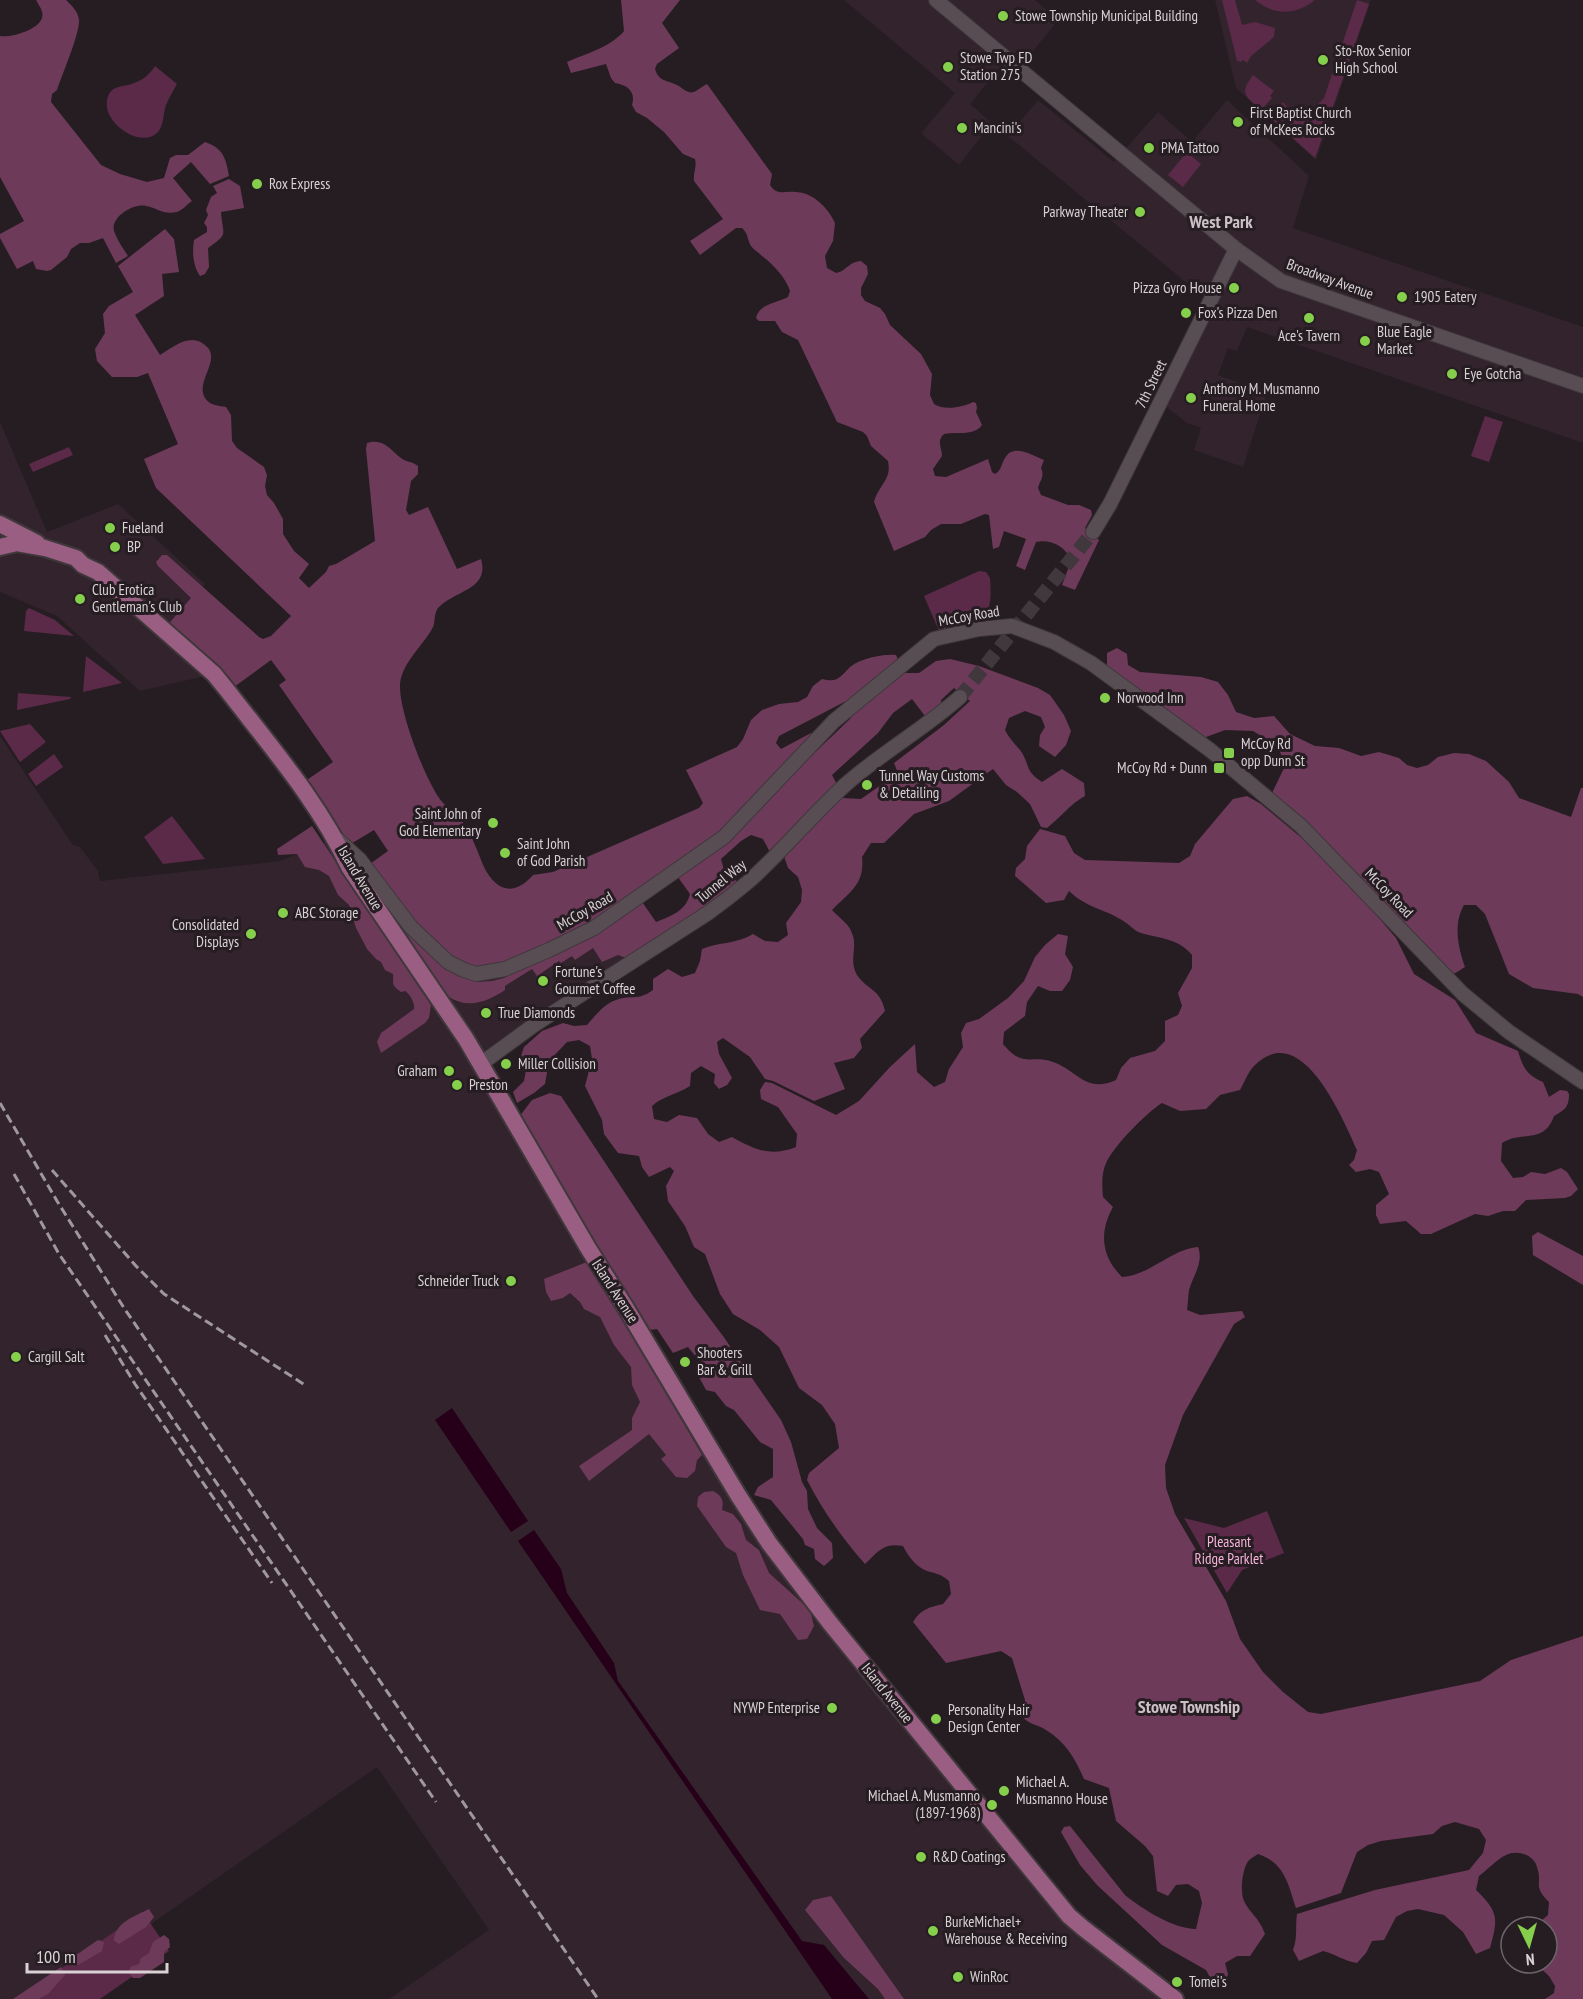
<svg xmlns="http://www.w3.org/2000/svg" width="1583" height="1999" font-family="'PT Sans Narrow',sans-serif">
  <style>
    .built { fill: #32232c }
    .green { fill: #5a2a48 }
    .forest { fill: #6e3a5a }
    .water { fill: #260019 }
    .lines { fill: none; stroke-linecap: round; stroke-linejoin: round }
    .minor-tunnel { stroke: #41383d; stroke-width: 14; stroke-dasharray: 14 7; stroke-linecap: butt }
    .minor-casing { stroke: #3f383b; stroke-width: 16 }
    .major-casing { stroke: #3f383b; stroke-width: 20 }
    .minor { stroke: #574d53; stroke-width: 14 }
    .major { stroke: #9a5e83; stroke-width: 16 }
    .rail { stroke: #9f989c; stroke-width: 3; stroke-dasharray: 9 4.5; stroke-linecap: butt }
    .poi-dot { fill: #86cf4c; stroke: #261d22; stroke-width: 2 }
    .labels { text-anchor: middle; stroke-width: 6; stroke-linejoin: round; paint-order: stroke }
    .poi-label { font-size: 15px; fill: #d8d2d5; stroke: #261d22; text-anchor: start }
    .street-label { font-size: 15px; fill: #d8d2d5; stroke: #261d22 }
    .park-label { font-size: 15px; fill: #f7b3da; stroke: #261d22 }
    .quarter-label { font-size: 18px; font-weight: bold; fill: #ccc0c6; stroke: #261d22 }
  </style>
  <rect width="100%" height="100%" fill="#261d22"/>
  <g class="built">
    <path d="M844,0H1035L1058,20L1019,69L1007,59L970,104L992,123L959,165L921,133L955,93Z"/>
    <path d="M1215,0H1371L1316,160L1236,88Z"/>
    <path d="M1038,100L1114,162L1158,112L1192,142L1227,100L1309,176L1293,228L1583,327V443L1247,327L1237,351L1228,348L1218,375L1267,393L1243,467L1194,450L1201,428L1187,423L1160,402L1210,302L1008,136Z"/>
    <path d="M0,422L47,532L118,504L205,584L164,630L214,674L140,691L57,616L0,592Z"/>
    <path d="M0,736L73,845L80,847L98,871L100,881L280,861L336,838L360,860L594,928L646,953L482,1063L738,1495L1069,1916L1175,1999H389L489,1930L377,1767L151,1924L17,1999H0Z"/>
  </g>
  <g class="green">
    <path d="M1222,0H1235L1242,25L1255,22L1275,28L1274,37L1251,56L1247,63L1243,60L1241,62L1237,61Z"/>
    <path d="M1255,0H1315C1296,15 1274,16 1255,0Z"/>
    <path d="M1357,0L1369,4L1315,158L1267,115L1278,104L1280,105L1283,102L1301,122L1324,98Z"/>
    <path d="M155,66L177,84C173,91 169,98 166,105C163,114 164,125 158,132C140,151 96,119 109,94C114,85 125,87 134,83C143,80 150,74 155,66Z"/>
    <path d="M1253,75L1274,91L1270,96L1272,98L1261,110C1245,96 1239,94 1253,75Z"/>
    <path d="M1187,152L1201,164L1183,187L1168,175Z"/>
    <path d="M1485,416L1503,422L1489,462L1471,456Z"/>
    <path d="M69,447L73,455L33,472L29,464Z"/>
    <path d="M979,571L986,572L990,578C994,626 980,622 939,631L924,596Z"/>
    <path d="M29,608L55,620L74,636L24,631L26,611Z"/>
    <path d="M86,656L122,683L83,692Z"/>
    <path d="M18,693L71,697L70,699L17,710Z"/>
    <path d="M30,724L46,742L20,762L0,731Z"/>
    <path d="M54,754L63,767L36,786L28,774Z"/>
    <path d="M172,816L205,859L163,864L144,837Z"/>
    <path d="M1267,1511L1284,1553L1242,1570L1227,1593L1184,1518L1224,1528Z"/>
    <path d="M143,1912L169,1951L100,1999H17Z"/>
  </g>
  <g class="forest">
    <path d="M36,0H66C72,6 78,11 79,20C80,33 62,75 57,90L52,94L51,102L101,165L120,174L147,182L164,178L170,158L176,155H188L205,142C223,148 226,158 229,176L210,184L191,162L173,178L192,201C187,204 183,210 177,212C162,215 158,208 146,206C134,203 110,217 114,231C117,240 123,248 128,256L116,263L103,238L89,243H80L71,249L67,257L51,270L47,271L36,269L33,261L17,269L0,238V234L24,221L0,177V36C11,38 38,30 42,18C44,11 39,6 36,0Z"/>
    <path d="M621,0H680L662,23L679,48L657,64L655,69C659,82 667,80 677,85C683,88 687,94 694,92C698,90 703,86 707,84L772,174L770,185C777,196 784,191 795,192C813,192 828,208 835,223L833,241L825,256L827,268L836,273C847,271 848,262 861,261L867,266L868,274L861,288V295L865,301L880,308L885,314L890,325L921,354L932,374L930,395L934,404C945,411 963,407 973,402L976,403L977,408L976,412L982,425C973,437 956,431 944,434C936,442 942,447 942,456L933,469L935,476L946,477L988,459L992,472L995,474C1002,470 1001,464 1005,458C1013,443 1032,455 1044,460L1041,468C1045,477 1040,480 1038,488L1041,495L1068,505H1079L1091,510L1092,515L1085,528L1099,540L1075,590L1062,585L1071,561C1066,546 1050,539 1036,542L1025,570L1016,566L1026,539L1004,531L999,547L993,549L989,515L985,514L961,524H941L931,530L925,537L894,551L874,502C879,484 892,480 888,461L871,446L867,436L863,432L837,422L798,340L782,332L775,321H759L756,318C759,304 777,303 788,297L790,291C786,278 773,264 762,256C758,252 754,250 751,246C747,239 748,233 742,228H736L700,255L690,241L723,219L694,181C693,173 697,167 695,159L683,154L664,132L647,118L636,112L632,105C636,92 628,85 615,83L611,78L606,64L571,73L567,62C585,54 611,47 624,31Z"/>
    <path d="M229,179L240,186L244,208L221,212C223,237 229,233 208,248L209,267L205,274L200,276C193,266 192,252 194,240L207,232V227L204,223L208,215L206,210L211,197L217,193L213,186Z"/>
    <path d="M165,229L174,239L179,272L162,274L164,296L135,315L160,355C172,348 188,334 202,343C226,357 194,380 205,398C209,405 219,406 226,407L231,415L232,441L237,448L264,467L267,475L265,486L267,495L274,503L283,519V534L294,551L309,564L299,578L309,588L326,572L329,566L336,564L375,541L366,449L367,443C384,438 389,449 401,458C405,462 412,461 418,466V474L411,481L406,510L409,515L428,507L457,569L481,559C490,590 455,590 438,608C433,615 436,623 432,629C421,648 399,666 400,688C401,716 423,772 437,795C444,807 458,814 465,825C473,838 478,853 484,867C496,891 514,897 533,875L553,872L699,808L703,803L686,770L737,747L743,739L751,720L762,710L779,704L798,702L807,697L813,686L822,679C843,685 842,669 858,662C870,657 884,654 896,655L899,662L850,699L779,736L776,743L781,749L811,733L818,735L725,836L552,949L480,971L432,946L367,866L388,851L374,830L349,845L301,784L333,762L279,685L286,680L271,660L230,690L165,628L191,598L158,566L156,562L162,555H167L259,637L263,639L271,636L291,616L156,488L144,459L178,444L148,373L137,377H112L97,361L95,349L105,333L103,314L109,306L133,292L118,266Z"/>
    <path d="M1117,648L1127,654L1128,665L1140,672L1201,677L1218,682L1228,695L1236,712L1254,718L1274,716L1290,734L1315,746L1339,748L1361,756L1379,752L1399,758L1407,765L1417,768L1428,765L1438,757L1454,753L1469,754L1486,761L1509,782L1519,798L1571,817L1581,788H1583V997L1578,994L1533,988L1509,974L1485,914L1476,905H1464C1453,924 1458,947 1465,967L1449,977L1272,793L1285,766L1278,746L1253,731L1225,730L1198,740L1107,674V653Z"/>
    <path d="M950,659L979,666L1038,688L1050,695L1064,715L1071,731L1066,745L1055,757L1039,746L1040,735L1045,727L1041,717L1025,711L1009,718L1005,730C1009,738 1014,743 1020,750C1030,763 1024,771 1042,782L1062,769L1084,783L1085,796C1070,804 1061,817 1047,828L1041,827L1030,804L1017,792L1006,785L993,769L949,801L914,814L884,843H871L862,857C865,884 850,892 832,910C838,917 848,923 851,931C859,946 848,960 857,975C868,991 880,988 885,1011L860,1039L862,1048L854,1058L834,1063L845,1089L814,1101L773,1081L765,1079L750,1057L723,1038L717,1042L719,1054L732,1078L727,1085L719,1089L714,1083L715,1074L701,1066L691,1073L690,1086C678,1094 663,1096 652,1106L654,1119L667,1122L679,1115L697,1118L708,1134L719,1142L732,1137C755,1150 771,1157 796,1147L797,1134L778,1107L761,1099L760,1090L765,1082L772,1083L836,1115L859,1101L890,1067L915,1044L917,1072L934,1087L945,1082L949,1069L963,1047L961,1033L966,1023L979,1019L1008,998L1024,981L1035,957L1045,945L1058,934L1068,936L1065,954L1073,967L1070,980L1062,991H1050L1038,986L1027,1002L1025,1016L1004,1032L1003,1044C1024,1069 1030,1054 1053,1062C1077,1070 1086,1094 1116,1080L1121,1068L1130,1058L1155,1051L1165,1041V1021L1178,1015L1182,1006L1178,993L1192,968V955C1178,938 1161,939 1141,933C1134,931 1129,924 1122,920C1102,908 1087,908 1069,891L1064,900L1046,903L1015,876L1016,868L1025,859L1027,846L1040,829L1065,836L1074,853L1085,860L1179,863L1190,856L1195,844L1233,799L1247,796L1261,804L1334,865L1396,938L1414,974L1455,1000L1476,1033L1518,1051C1523,1068 1527,1075 1543,1082L1549,1097L1560,1090L1567,1091L1569,1094C1569,1107 1565,1110 1554,1116C1544,1145 1521,1130 1502,1143L1501,1161L1513,1178L1523,1177L1531,1172L1545,1174L1561,1168L1567,1172L1578,1189L1571,1196L1565,1198L1526,1200L1515,1211H1503L1488,1216L1475,1214L1431,1234H1421L1406,1221L1380,1224L1376,1215V1205L1389,1194L1379,1172L1370,1169L1356,1172L1349,1165L1354,1160L1357,1150C1342,1117 1301,1018 1254,1066C1248,1072 1244,1083 1240,1090L1220,1095L1206,1109L1180,1111L1162,1103C1146,1113 1116,1144 1107,1161C1101,1173 1102,1185 1103,1197L1113,1207C1099,1232 1101,1256 1122,1277C1151,1275 1171,1249 1198,1247C1204,1262 1193,1276 1189,1290C1188,1297 1188,1304 1187,1310L1200,1315L1242,1311L1245,1317L1234,1324L1183,1415L1165,1465L1166,1488L1175,1514L1226,1601L1240,1639L1263,1672L1283,1692L1308,1712L1321,1714L1480,1681L1511,1660L1583,1636V1999H1545L1554,1993L1555,1986L1549,1976L1535,1963H1547V1927H1534L1548,1915L1549,1902C1532,1885 1543,1885 1537,1867C1534,1855 1517,1849 1506,1855C1496,1860 1487,1870 1479,1876L1476,1890C1499,1912 1498,1919 1490,1948L1476,1954L1463,1932L1444,1915L1418,1909L1407,1911L1396,1917L1384,1940L1372,1941L1366,1953L1357,1963C1344,1961 1335,1954 1323,1951L1299,1961L1293,1950C1298,1937 1295,1927 1297,1914L1375,1890L1469,1870L1483,1853L1486,1840L1479,1829L1455,1822L1442,1826L1433,1834L1381,1841L1368,1845L1357,1852L1341,1893L1296,1908C1288,1884 1285,1863 1258,1854C1255,1856 1249,1859 1247,1863C1242,1872 1240,1892 1244,1901C1251,1915 1259,1917 1265,1934L1250,1956H1237L1225,1963L1228,1974L1224,1986L1213,1983L1206,1970L1162,1945L1097,1885L1080,1865L1061,1832L1064,1827L1070,1826L1125,1895C1142,1909 1174,1929 1196,1929L1202,1903L1199,1891L1188,1884L1176,1885L1168,1896L1157,1891L1153,1856L1145,1846L1116,1821L1109,1788L1084,1779C1076,1760 1065,1741 1046,1730C1037,1724 1029,1725 1022,1716L1025,1700L1012,1658L1001,1651L946,1663L913,1622C920,1610 929,1607 943,1604L951,1594L949,1581C941,1574 937,1574 927,1571C916,1567 908,1556 903,1546C883,1543 879,1551 865,1564C842,1538 823,1511 807,1480L809,1473L839,1448L835,1424L822,1405L799,1388L779,1347L760,1330L733,1314L720,1294L705,1254L694,1247L685,1226L668,1201L666,1186L674,1171L670,1167L649,1177L642,1167L639,1156L618,1153L604,1134L602,1120L585,1086L592,1059L590,1046L579,1040L567,1042L549,1061L545,1084L534,1093L517,1103L513,1092L524,1081L526,1070L520,1059L524,1047L542,1031L563,1023L574,1026L587,1025C595,1016 604,1004 616,1000C632,994 636,1002 653,990V979L668,969L682,977L695,973L700,961L702,949C719,942 737,944 753,934L765,941L778,942L788,935L786,923L801,902L802,890L798,877L788,868L782,851L842,798L861,799L898,773L894,763L944,725L970,701L954,688L941,700V711L928,720L912,699L893,713L878,733L832,775L839,788L772,856L763,839L751,835L741,841L721,859L724,870L741,885L631,960L618,955L602,962L593,948L575,960L572,956L561,963L559,961L537,976L532,969L505,986V990C448,1029 429,974 401,933L399,923L439,963L454,973L477,982L492,981L504,978L640,899L656,922C671,916 686,911 690,894L675,873L762,803L850,719L864,697L895,673H919L936,661Z"/>
    <path d="M312,826L431,1005L429,1018L425,1023L381,1053L377,1042L381,1033L414,1009C415,1003 410,994 405,991L401,992C390,984 394,984 393,974L385,970L381,962L376,959L367,949L356,928L349,905L338,895L329,876L319,870L305,867L297,854L278,855L277,849Z"/>
    <path d="M550,1093L561,1096L693,1296L723,1336L781,1420L791,1442L802,1482L807,1491L808,1509L817,1528L832,1543L833,1558L824,1566L815,1559L814,1549L805,1545L803,1539L771,1500L754,1495L758,1487L773,1477V1449L760,1442L734,1410L726,1406L715,1392L706,1390L699,1377L701,1363L688,1347L673,1353L657,1329L642,1331L516,1121L532,1100Z"/>
    <path d="M1538,1232L1583,1256V1285L1533,1255L1532,1236Z"/>
    <path d="M587,1262L645,1357L702,1455L697,1460L695,1471L687,1478L676,1477L661,1459L666,1455L649,1434L589,1481L579,1466L632,1430V1418L640,1402L632,1385L631,1367L614,1345L600,1317L584,1309L580,1302L570,1293L563,1298L551,1301L546,1292L544,1279Z"/>
    <path d="M713,1491C722,1496 724,1500 722,1510L733,1514L741,1524L746,1540L759,1550L769,1573L810,1610L814,1626L807,1639L798,1640L780,1614L760,1610L743,1575L736,1553L726,1547L697,1506L698,1497L704,1492Z"/>
    <path d="M831,1896L904,1999H885L878,1989L844,1958L805,1910L813,1900Z"/>
    <path d="M149,1909L154,1917L146,1927L119,1944L114,1941C114,1923 135,1916 149,1909Z"/>
    <path d="M164,1935L169,1939L170,1947L164,1952V1962L140,1978H133L129,1973L130,1967L139,1964L141,1958L149,1953L153,1942Z"/>
    <path d="M98,1940L104,1942L102,1951L78,1965L72,1964L71,1960L73,1957Z"/>
    <path d="M61,1967L65,1975L48,1994L39,1999H13Z"/>
  </g>
  <g class="water">
    <path d="M452,1408L528,1521L511,1532L435,1420Z"/>
    <path d="M534,1530L561,1569L567,1593L614,1663L618,1681L802,1941L824,1945L869,1999H832L518,1541Z"/>
  </g>
  <g class="lines">
    <path class="minor-tunnel" d="M960,697L1093,532"/>
    <g class="minor-casing">
      <g id="minor">
        <path d="M936,0L1236,249L1281,281L1583,386"/>
        <path d="M1093,532L1110,504L1236,249"/>
        <path d="M337,839L360,860L411,927L448,962L464,970L476,974L505,969L549,950L594,928L724,837L834,721L934,639L979,629L1012,626L1054,642L1091,663L1210,750L1301,826L1463,994L1509,1032L1583,1082"/>
        <path d="M482,1063L534,1025L708,913C722,903 735,893 748,882C782,852 811,816 845,785C881,753 924,729 960,697"/>
      </g>
    </g>
    <g class="major-casing">
      <g id="major">
        <path d="M0,524L37,543"/>
        <path d="M0,547L17,543L45,548L76,558L83,565L98,572L214,674L227,690C270,746 319,802 349,867L466,1039L588,1248L626,1308L738,1495L769,1543L830,1623L1069,1916L1083,1928L1175,1999"/>
      </g>
    </g>
    <use href="#minor" class="minor"/>
    <use href="#major" class="major"/>
    <g class="rail">
      <path d="M0,1103L57,1201L124,1308L598,1999"/>
      <path d="M52,1170L136,1266L164,1294L305,1385"/>
      <path d="M14,1174L59,1254L436,1802"/>
      <path d="M105,1335L135,1384L272,1583"/>
    </g>
  </g>
  <g class="poi-dot">
    <circle cx="1003" cy="16" r="6"/>
    <circle cx="1323" cy="60" r="6"/>
    <circle cx="948" cy="67" r="6"/>
    <circle cx="1238" cy="122" r="6"/>
    <circle cx="962" cy="128" r="6"/>
    <circle cx="1149" cy="148" r="6"/>
    <circle cx="257" cy="184" r="6"/>
    <circle cx="1140" cy="212" r="6"/>
    <circle cx="1234" cy="288" r="6"/>
    <circle cx="1402" cy="297" r="6"/>
    <circle cx="1186" cy="313" r="6"/>
    <circle cx="1309" cy="318" r="6"/>
    <circle cx="1365" cy="341" r="6"/>
    <circle cx="1452" cy="374" r="6"/>
    <circle cx="1191" cy="398" r="6"/>
    <circle cx="110" cy="528" r="6"/>
    <circle cx="115" cy="547" r="6"/>
    <circle cx="80" cy="599" r="6"/>
    <circle cx="1105" cy="698" r="6"/>
    <rect x="1223" y="747" width="12" height="12" rx="3"/>
    <rect x="1213" y="762" width="12" height="12" rx="3"/>
    <circle cx="867" cy="785" r="6"/>
    <circle cx="493" cy="823" r="6"/>
    <circle cx="505" cy="853" r="6"/>
    <circle cx="283" cy="913" r="6"/>
    <circle cx="251" cy="934" r="6"/>
    <circle cx="543" cy="981" r="6"/>
    <circle cx="486" cy="1013" r="6"/>
    <circle cx="506" cy="1064" r="6"/>
    <circle cx="449" cy="1071" r="6"/>
    <circle cx="457" cy="1085" r="6"/>
    <circle cx="511" cy="1281" r="6"/>
    <circle cx="16" cy="1357" r="6"/>
    <circle cx="685" cy="1362" r="6"/>
    <circle cx="832" cy="1708" r="6"/>
    <circle cx="936" cy="1719" r="6"/>
    <circle cx="1004" cy="1791" r="6"/>
    <circle cx="992" cy="1805" r="6"/>
    <circle cx="921" cy="1857" r="6"/>
    <circle cx="933" cy="1931" r="6"/>
    <circle cx="958" cy="1977" r="6"/>
    <circle cx="1177" cy="1982" r="6"/>
  </g>
  <g class="labels">
    <g class="poi-label">
      <text x="1015" y="21">Stowe Township Municipal Building</text>
      <text x="1335" y="56">Sto-Rox Senior<tspan x="1335" dy="17">High School</tspan></text>
      <text x="960" y="63">Stowe Twp FD<tspan x="960" dy="17">Station 275</tspan></text>
      <text x="1250" y="118">First Baptist Church<tspan x="1250" dy="17">of McKees Rocks</tspan></text>
      <text x="974" y="133">Mancini's</text>
      <text x="1161" y="153">PMA Tattoo</text>
      <text x="269" y="189">Rox Express</text>
      <text x="1128" y="217" text-anchor="end">Parkway Theater</text>
      <text x="1222" y="293" text-anchor="end">Pizza Gyro House</text>
      <text x="1414" y="302">1905 Eatery</text>
      <text x="1198" y="318">Fox's Pizza Den</text>
      <text x="1377" y="337">Blue Eagle<tspan x="1377" dy="17">Market</tspan></text>
      <text x="1309" y="341" text-anchor="middle">Ace's Tavern</text>
      <text x="1464" y="379">Eye Gotcha</text>
      <text x="1203" y="394">Anthony M. Musmanno<tspan x="1203" dy="17">Funeral Home</tspan></text>
      <text x="122" y="533">Fueland</text>
      <text x="127" y="552">BP</text>
      <text x="92" y="595">Club Erotica<tspan x="92" dy="17">Gentleman's Club</tspan></text>
      <text x="1117" y="703">Norwood Inn</text>
      <text x="1241" y="749">McCoy Rd<tspan x="1241" dy="17">opp Dunn St</tspan></text>
      <text x="1207" y="773" text-anchor="end">McCoy Rd + Dunn</text>
      <text x="879" y="781">Tunnel Way Customs<tspan x="879" dy="17">&amp; Detailing</tspan></text>
      <text x="481" y="819" text-anchor="end">Saint John of<tspan x="481" dy="17">God Elementary</tspan></text>
      <text x="517" y="849">Saint John<tspan x="517" dy="17">of God Parish</tspan></text>
      <text x="295" y="918">ABC Storage</text>
      <text x="239" y="930" text-anchor="end">Consolidated<tspan x="239" dy="17">Displays</tspan></text>
      <text x="555" y="977">Fortune's<tspan x="555" dy="17">Gourmet Coffee</tspan></text>
      <text x="498" y="1018">True Diamonds</text>
      <text x="518" y="1069">Miller Collision</text>
      <text x="437" y="1076" text-anchor="end">Graham</text>
      <text x="469" y="1090">Preston</text>
      <text x="499" y="1286" text-anchor="end">Schneider Truck</text>
      <text x="697" y="1358">Shooters<tspan x="697" dy="17">Bar &amp; Grill</tspan></text>
      <text x="28" y="1362">Cargill Salt</text>
      <text x="820" y="1713" text-anchor="end">NYWP Enterprise</text>
      <text x="948" y="1715">Personality Hair<tspan x="948" dy="17">Design Center</tspan></text>
      <text x="1016" y="1787">Michael A.<tspan x="1016" dy="17">Musmanno House</tspan></text>
      <text x="980" y="1801" text-anchor="end">Michael A. Musmanno<tspan x="980" dy="17">(1897-1968)</tspan></text>
      <text x="933" y="1862">R&amp;D Coatings</text>
      <text x="945" y="1927">BurkeMichael+<tspan x="945" dy="17">Warehouse &amp; Receiving</tspan></text>
      <text x="970" y="1982">WinRoc</text>
      <text x="1189" y="1987">Tomei's</text>
    </g>
    <g class="street-label">
      <text transform="translate(1330 279) rotate(20)" y="5">Broadway Avenue</text>
      <text transform="translate(1151 384) rotate(-64)" y="5">7th Street</text>
      <text transform="translate(969 616) rotate(-10)" y="5">McCoy Road</text>
      <text transform="translate(360 878) rotate(59)" y="5">Island Avenue</text>
      <text transform="translate(721 881) rotate(-39)" y="5">Tunnel Way</text>
      <text transform="translate(1389 893) rotate(46)" y="5">McCoy Road</text>
      <text transform="translate(585 911) rotate(-30)" y="5">McCoy Road</text>
      <text transform="translate(615 1291) rotate(57)" y="5">Island Avenue</text>
      <text transform="translate(887 1693) rotate(51)" y="5">Island Avenue</text>
    </g>
    <g class="park-label">
      <text x="1229" y="1547">Pleasant<tspan x="1229" dy="17">Ridge Parklet</tspan></text>
    </g>
    <g class="quarter-label">
      <text x="1221" y="228">West Park</text>
      <text x="1189" y="1713">Stowe Township</text>
    </g>
  </g>
  <g transform="translate(1529 1945) rotate(175)"><circle r="28" fill="#261d22" stroke="#6d656a" stroke-width="1.5"/>
  <path d="M0-4.5L10 22L0 15L-10 22Z" fill="#86cf4c"/>
  <text y="-9" font-size="16" font-weight="bold" text-anchor="middle" fill="#d8d2d5">N</text>
  </g>
  <path d="M27 1963v9h140v-9" fill="none" stroke="#d8d2d5" stroke-width="3"/>
  <text x="36" y="1963" font-size="18" fill="#d8d2d5" stroke="#261d22" stroke-width="4.5" paint-order="stroke">100 m</text>
</svg>
